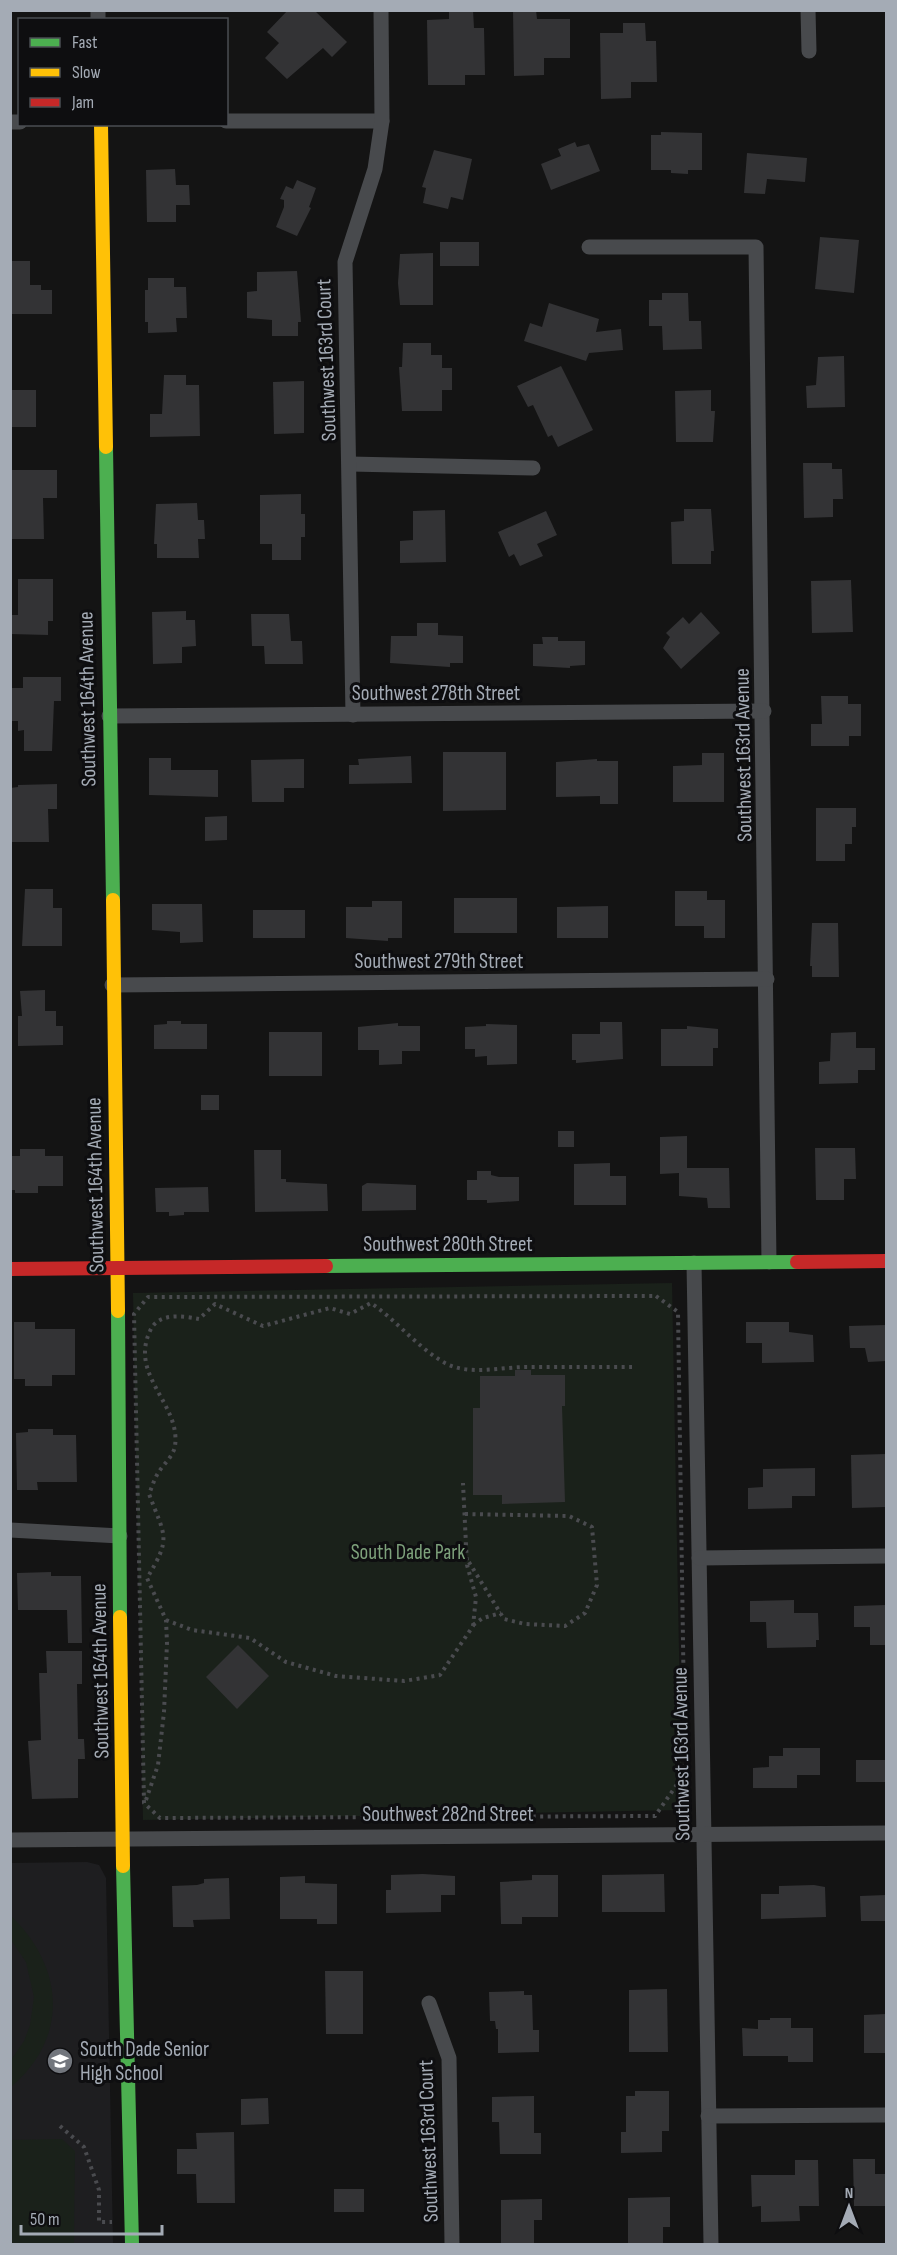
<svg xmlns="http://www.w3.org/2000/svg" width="897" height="2255" font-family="'Sofia Sans Condensed',sans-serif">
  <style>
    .built { fill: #1e1e20 }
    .green { fill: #1a211a }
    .building { fill: #333335 }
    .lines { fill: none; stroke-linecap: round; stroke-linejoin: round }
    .path { stroke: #4a4b4f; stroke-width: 4; stroke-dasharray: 3 4.5; stroke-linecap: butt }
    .street { stroke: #484a4d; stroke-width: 15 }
    .fast { stroke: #4caf50; stroke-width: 14 }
    .slow { stroke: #ffc107; stroke-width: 14 }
    .jam { stroke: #c62828; stroke-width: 14 }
    .labels { text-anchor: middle; stroke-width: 6; stroke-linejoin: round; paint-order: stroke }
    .street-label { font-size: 21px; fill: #a4abb5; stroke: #0e0e10 }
    .park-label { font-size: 21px; fill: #7da17b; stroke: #0e0e10 }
    .poi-label { font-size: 21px; fill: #a4abb5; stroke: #0e0e10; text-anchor: start }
  </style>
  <rect width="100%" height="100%" fill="#141414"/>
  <path class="built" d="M87,1862L99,1865L106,1878L113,2244H11L10,1863Z"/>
  <g class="green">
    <path d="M672,1283L682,1810L143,1820L133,1293Z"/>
    <path d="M10,1915C64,1966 70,2037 11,2087V2060L24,2041L30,2025L34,1997L26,1962L11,1940Z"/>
    <path d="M62,2139L75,2151L74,2244H11V2140Z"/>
  </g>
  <g class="building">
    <path d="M288,10H314L347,42L332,57L323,48L287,79L265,58L279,43L267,32Z"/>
    <path d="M449,10H473L474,28H484L485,75H465V85H428L427,20L449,19Z"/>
    <path d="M513,10H536L537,19H570V58H544V75L514,76Z"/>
    <path d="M623,23H645L646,41H656L657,82H631V98L601,99L600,33H623Z"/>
    <path d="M661,132L702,133V170H688V174L671,173V170H651V135H661Z"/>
    <path d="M575,142L577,147L589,144L600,171L551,190L541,164L561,156L558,149Z"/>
    <path d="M434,150L472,159L463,200L451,197L448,209L423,203L426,188L422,187Z"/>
    <path d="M747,153L807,158L805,182L767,179L765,194L744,193Z"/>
    <path d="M175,169L176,185H189L190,205H176V222H147L146,170Z"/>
    <path d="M297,180L316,188L309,207L311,208L297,236L276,227L284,207V200L280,199L286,186L293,189Z"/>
    <path d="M820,237L859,240L854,293L815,289Z"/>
    <rect x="440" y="242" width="39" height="24"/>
    <path d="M433,253V305H400L398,283L400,254Z"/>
    <path d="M10,261H30V285H41V290H52V314H10Z"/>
    <path d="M297,271L301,322H298V336H272V320L247,318V292L257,291V272Z"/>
    <path d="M148,278H174V287H186L187,318H176L177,332L148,333V322H145V290H148Z"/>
    <path d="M662,293H688L689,321H701L702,349L663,350L662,326H649V300H662Z"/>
    <path d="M549,303L599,319L596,332L621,329L623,350L589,353L586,361L524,341L530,323L542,327Z"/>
    <path d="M403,343H431V355H442V368H452V390H442V411H402L399,367H402Z"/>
    <path d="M844,356L845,407L807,408L806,386L816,385L818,357Z"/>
    <path d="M561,366L593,430L558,447L552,435L548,437L533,405L528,407L517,386Z"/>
    <path d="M164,375H186V385H199L200,436L150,437V414H162Z"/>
    <path d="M304,381V433L274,434L273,382Z"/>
    <rect x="10" y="390" width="26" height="37"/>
    <path d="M711,390V411H715L713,442H676L675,391Z"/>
    <path d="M803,463H832V469H842L843,499H833V517L804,518Z"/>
    <path d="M10,470H57V498H43L44,539H10Z"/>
    <path d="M301,494V514H305V537H301V560H272V544H260V495Z"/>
    <path d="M197,503L198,520H204L205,539H198L199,558H157V544H154L156,504Z"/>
    <path d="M684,509H711L714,551H711V564H672L671,522L684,521Z"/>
    <path d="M445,510L446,562L400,563V541L413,540V511Z"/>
    <path d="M546,511L557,535L537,544L543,556L520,566L514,554L509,557L498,532Z"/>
    <path d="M18,579H53V621H48V635L10,634V615H18Z"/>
    <path d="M851,580L853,632L812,633L811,581Z"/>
    <path d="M186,611V620H195L196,646L182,647V663L153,664L152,612Z"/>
    <path d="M701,612L720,633L681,669L663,648L670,637L666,633L683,617L689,624Z"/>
    <path d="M251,614H289L291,641H302L303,664H265L264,646H252Z"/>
    <path d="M417,623H438V635L463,636V663H450V667L390,663L391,636H417Z"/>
    <path d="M542,637H558V641H585V665L570,666V668L533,666V644H543Z"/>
    <path d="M23,677H61V701H54L52,751H24V730L18,731V721H11V688H23Z"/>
    <path d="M821,696H848V704H861V736H849V746H811V724H822Z"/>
    <path d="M443,752H506V810L443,811Z"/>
    <path d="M702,753H724V802H673V766L702,765Z"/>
    <path d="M411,756L412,783L349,784V765H359L358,759Z"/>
    <path d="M149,758H171V770H218V797L149,795Z"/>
    <path d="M304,759V788H284V802H252L251,760Z"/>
    <path d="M597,759V761H618V804H600V796L556,797V762Z"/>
    <path d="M57,784V809H48L49,842H10V788L18,787V785Z"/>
    <path d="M816,808H856V827H852V844H845V861H816Z"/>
    <path d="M227,816V840L205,841V817Z"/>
    <path d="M25,889H53V908H62V946H22Z"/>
    <path d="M675,891H707V900H725V938H704V926H675Z"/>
    <rect x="454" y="898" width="63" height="35"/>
    <path d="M372,901H402V938H388V941L346,938V907H372Z"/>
    <path d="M152,904H202L203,942L180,943V932L152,930Z"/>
    <path d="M608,906V938H557V907Z"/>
    <rect x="253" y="910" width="52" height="28"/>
    <path d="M812,923H838L839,977H812V966H810Z"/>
    <path d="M45,990V1011H56V1026H63V1045L18,1046V1016H22L20,991Z"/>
    <path d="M167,1021H181V1024H207V1049H154V1025L167,1024Z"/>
    <path d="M600,1022H622L623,1059L576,1063V1060H572V1034H600Z"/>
    <path d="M398,1023V1026H420V1051H402V1064L379,1065V1050H358V1027Z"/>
    <path d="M486,1024L517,1025V1064L487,1065V1056L475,1057V1049H465V1027L486,1026Z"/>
    <path d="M687,1026L718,1029V1048H713V1066H661V1029H687Z"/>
    <rect x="269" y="1032" width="53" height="44"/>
    <path d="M856,1032V1048H875V1070H858V1083L819,1084V1062L830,1061L831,1033Z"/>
    <rect x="201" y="1095" width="18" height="15"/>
    <rect x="558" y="1131" width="16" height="16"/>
    <path d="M687,1136V1168H729L730,1208H708L707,1198L679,1196V1173L660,1174V1137Z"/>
    <path d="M815,1148H855L856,1179H844V1200H816Z"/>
    <path d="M20,1149H45V1156H63V1186H38V1193H15V1190H10V1156H20Z"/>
    <path d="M254,1150H281V1179H286V1182L327,1184L328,1211L255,1212Z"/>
    <path d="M610,1163V1176H626V1205H574V1164Z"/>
    <path d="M477,1171H491V1175L499,1177H519V1201L487,1203V1200H467V1180H477Z"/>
    <path d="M367,1183L416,1185V1210L362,1211V1186Z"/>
    <path d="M208,1187L209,1212H184V1215L169,1216V1212H156L155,1188Z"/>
    <path d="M14,1322H35V1329H75V1375H52V1386H25V1379H14Z"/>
    <path d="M746,1322H789V1332L813,1335L814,1362L762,1363V1343H746Z"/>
    <path d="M886,1325V1361L868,1362L865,1348H850L849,1326Z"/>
    <path d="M515,1370H531V1375H565V1406H562L565,1502L502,1504V1495H473V1408H480V1376H515Z"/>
    <path d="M28,1429H53V1435H76L77,1482H37L38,1490H17L16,1433L28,1432Z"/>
    <path d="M886,1454V1507L852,1508L851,1455Z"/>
    <path d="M815,1468V1496H792V1508L748,1509V1488L763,1487V1469Z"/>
    <path d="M51,1572V1576H81L82,1643H68L67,1610H18L17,1573Z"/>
    <path d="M794,1600V1613H818L819,1640H816V1647L767,1648L766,1622H750V1601Z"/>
    <path d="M886,1605V1645H870V1627H854V1606Z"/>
    <path d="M238,1645L269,1676L237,1709L206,1677Z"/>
    <path d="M46,1651H82V1684H77L78,1739H84L85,1759H78V1798L32,1799L28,1741L41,1740L39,1673H47Z"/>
    <path d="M783,1748H820V1775H797V1788H753V1768L769,1767V1756H783Z"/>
    <rect x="856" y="1760" width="30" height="22"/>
    <path d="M423,1874L455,1876V1895H441V1912L386,1913V1890H391V1875Z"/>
    <path d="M664,1874L665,1912H602V1875Z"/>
    <path d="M532,1875H558V1917H522V1924H501L500,1882L532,1880Z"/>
    <path d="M305,1876V1883L337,1884V1924H317V1919H280V1877Z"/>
    <path d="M229,1878L230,1919L193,1920L194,1927H173L172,1886L197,1885L204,1883V1879Z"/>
    <path d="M814,1885L825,1887L826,1917L761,1919V1894H779V1886Z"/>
    <path d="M886,1895V1921H861L860,1896Z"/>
    <path d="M325,1971H363V2034H326Z"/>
    <path d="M667,1989L668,2052H629V1990Z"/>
    <path d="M524,1991V1995H532L533,2030H539V2052L498,2053V2029H496L495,2021H490L489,1992Z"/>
    <path d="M886,2014V2053H864V2015Z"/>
    <path d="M770,2018H791V2028H813V2062H788V2056H743L742,2028L758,2029V2020H770Z"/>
    <path d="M635,2091H669V2131H662V2152L621,2153V2132H626V2096H635Z"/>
    <path d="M534,2096V2133H541V2154H500L499,2122H492V2097Z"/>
    <path d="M268,2098L269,2124L241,2125V2099Z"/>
    <path d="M234,2132L235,2203H197L196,2174H177V2149H197L196,2133Z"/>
    <path d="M853,2159H875V2174H886V2206H854Z"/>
    <path d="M795,2160H818L819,2206H799L800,2221L761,2222V2206L752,2207L751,2175H795Z"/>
    <rect x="334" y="2189" width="30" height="23"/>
    <path d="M670,2197V2227H663V2244H628V2198Z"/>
    <path d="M542,2199V2220H534V2244H501V2200Z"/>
  </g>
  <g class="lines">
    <g class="path">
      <path d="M656,1296L678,1312L685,1773L655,1816L160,1818L144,1803L134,1314L148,1297Z"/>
      <path d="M465,1514L569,1516L592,1527L597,1585L585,1613L565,1626L525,1624L504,1619L467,1559"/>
      <path d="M166,1620L192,1630L250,1638L286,1662L336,1676L404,1681L440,1675L473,1626L476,1597L467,1565L463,1483"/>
      <path d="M473,1625L483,1618L501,1613"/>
      <path d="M146,1800L158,1765L164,1712L167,1643L166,1620L147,1578C172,1537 165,1537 149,1494C152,1487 154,1480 158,1473C163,1465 174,1455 175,1446C181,1404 129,1376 150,1331C158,1312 183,1316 199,1319L215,1304L263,1326L330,1308L350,1314L371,1303C397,1321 417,1347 445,1363C469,1376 500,1367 527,1367C562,1367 597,1367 632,1367"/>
      <path d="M60,2126L84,2147L99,2190V2222H112"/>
    </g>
    <g class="street">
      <path d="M98,10V20"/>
      <path d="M808,10L809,51"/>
      <path d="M226,121H382"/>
      <path d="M10,122H20"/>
      <path d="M589,247H756L769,1262"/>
      <path d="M350,464L533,468"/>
      <path d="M353,715L345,262L375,169L382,121L381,10"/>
      <path d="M109,716L764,711"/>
      <path d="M112,985L767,979"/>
      <path d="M694,1263L711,2244"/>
      <path d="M10,1530L120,1536"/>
      <path d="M699,1558L886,1556"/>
      <path d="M10,1840L886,1833"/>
      <path d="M429,2003L449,2058L452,2244"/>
      <path d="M708,2116L886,2115"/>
    </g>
    <g class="fast">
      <path d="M106,447L113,900"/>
      <path d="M326,1266L797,1262"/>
      <path d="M118,1311L120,1617"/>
      <path d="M123,1866L132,2244"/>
    </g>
    <g class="slow">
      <path d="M101,124L106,447"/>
      <path d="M113,900L118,1311"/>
      <path d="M120,1617L123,1866"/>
    </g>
    <g class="jam">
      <path d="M797,1262L886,1261"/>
      <path d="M10,1269L326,1266"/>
    </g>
  </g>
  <defs>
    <g id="school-disc" transform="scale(1.35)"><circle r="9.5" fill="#72767d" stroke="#0e0e10"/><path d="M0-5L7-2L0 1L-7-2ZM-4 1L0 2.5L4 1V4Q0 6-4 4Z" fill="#fff"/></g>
  </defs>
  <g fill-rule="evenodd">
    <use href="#school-disc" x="60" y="2061"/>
  </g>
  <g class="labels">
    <g class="street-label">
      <text transform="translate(326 360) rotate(-92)" y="7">Southwest 163rd Court</text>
      <text x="436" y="700">Southwest 278th Street</text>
      <text transform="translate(87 699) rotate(-91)" y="7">Southwest 164th Avenue</text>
      <text transform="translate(743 755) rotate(-91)" y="7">Southwest 163rd Avenue</text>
      <text x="439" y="968">Southwest 279th Street</text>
      <text transform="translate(95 1185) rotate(-91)" y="7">Southwest 164th Avenue</text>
      <text x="448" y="1251">Southwest 280th Street</text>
      <text transform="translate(100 1671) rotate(-91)" y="7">Southwest 164th Avenue</text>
      <text transform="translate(681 1754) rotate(-91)" y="7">Southwest 163rd Avenue</text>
      <text x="448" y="1821">Southwest 282nd Street</text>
      <text transform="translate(428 2141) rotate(-92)" y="7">Southwest 163rd Court</text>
    </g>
    <g class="park-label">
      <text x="408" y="1559">South Dade Park</text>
    </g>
    <g class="poi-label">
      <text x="80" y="2056">South Dade Senior<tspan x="80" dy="24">High School</tspan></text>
    </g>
  </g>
  <rect width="897" height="2255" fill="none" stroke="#a4abb5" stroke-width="24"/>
  <rect x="18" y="18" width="210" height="108" fill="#0e0e10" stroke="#4a4d52" stroke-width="1.5"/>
  <rect x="30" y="38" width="30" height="9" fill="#4caf50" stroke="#4a4d52" stroke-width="1.5"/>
  <text x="72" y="48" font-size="18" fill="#a4abb5">Fast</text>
  <rect x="30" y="68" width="30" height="9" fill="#ffc107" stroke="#4a4d52" stroke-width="1.5"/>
  <text x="72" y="78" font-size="18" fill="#a4abb5">Slow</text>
  <rect x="30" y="98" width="30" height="9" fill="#c62828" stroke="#4a4d52" stroke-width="1.5"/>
  <text x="72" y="108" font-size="18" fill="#a4abb5">Jam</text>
  <g transform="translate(849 2207)" stroke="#0e0e10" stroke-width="4.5" paint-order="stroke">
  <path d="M0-4.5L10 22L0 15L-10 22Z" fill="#a4abb5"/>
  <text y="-9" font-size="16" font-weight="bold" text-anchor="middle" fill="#a4abb5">N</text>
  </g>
  <path d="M21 2225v9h141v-9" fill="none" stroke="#a4abb5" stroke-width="3"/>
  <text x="30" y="2225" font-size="18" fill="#a4abb5" stroke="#0e0e10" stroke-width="4.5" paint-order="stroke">50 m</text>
</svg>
